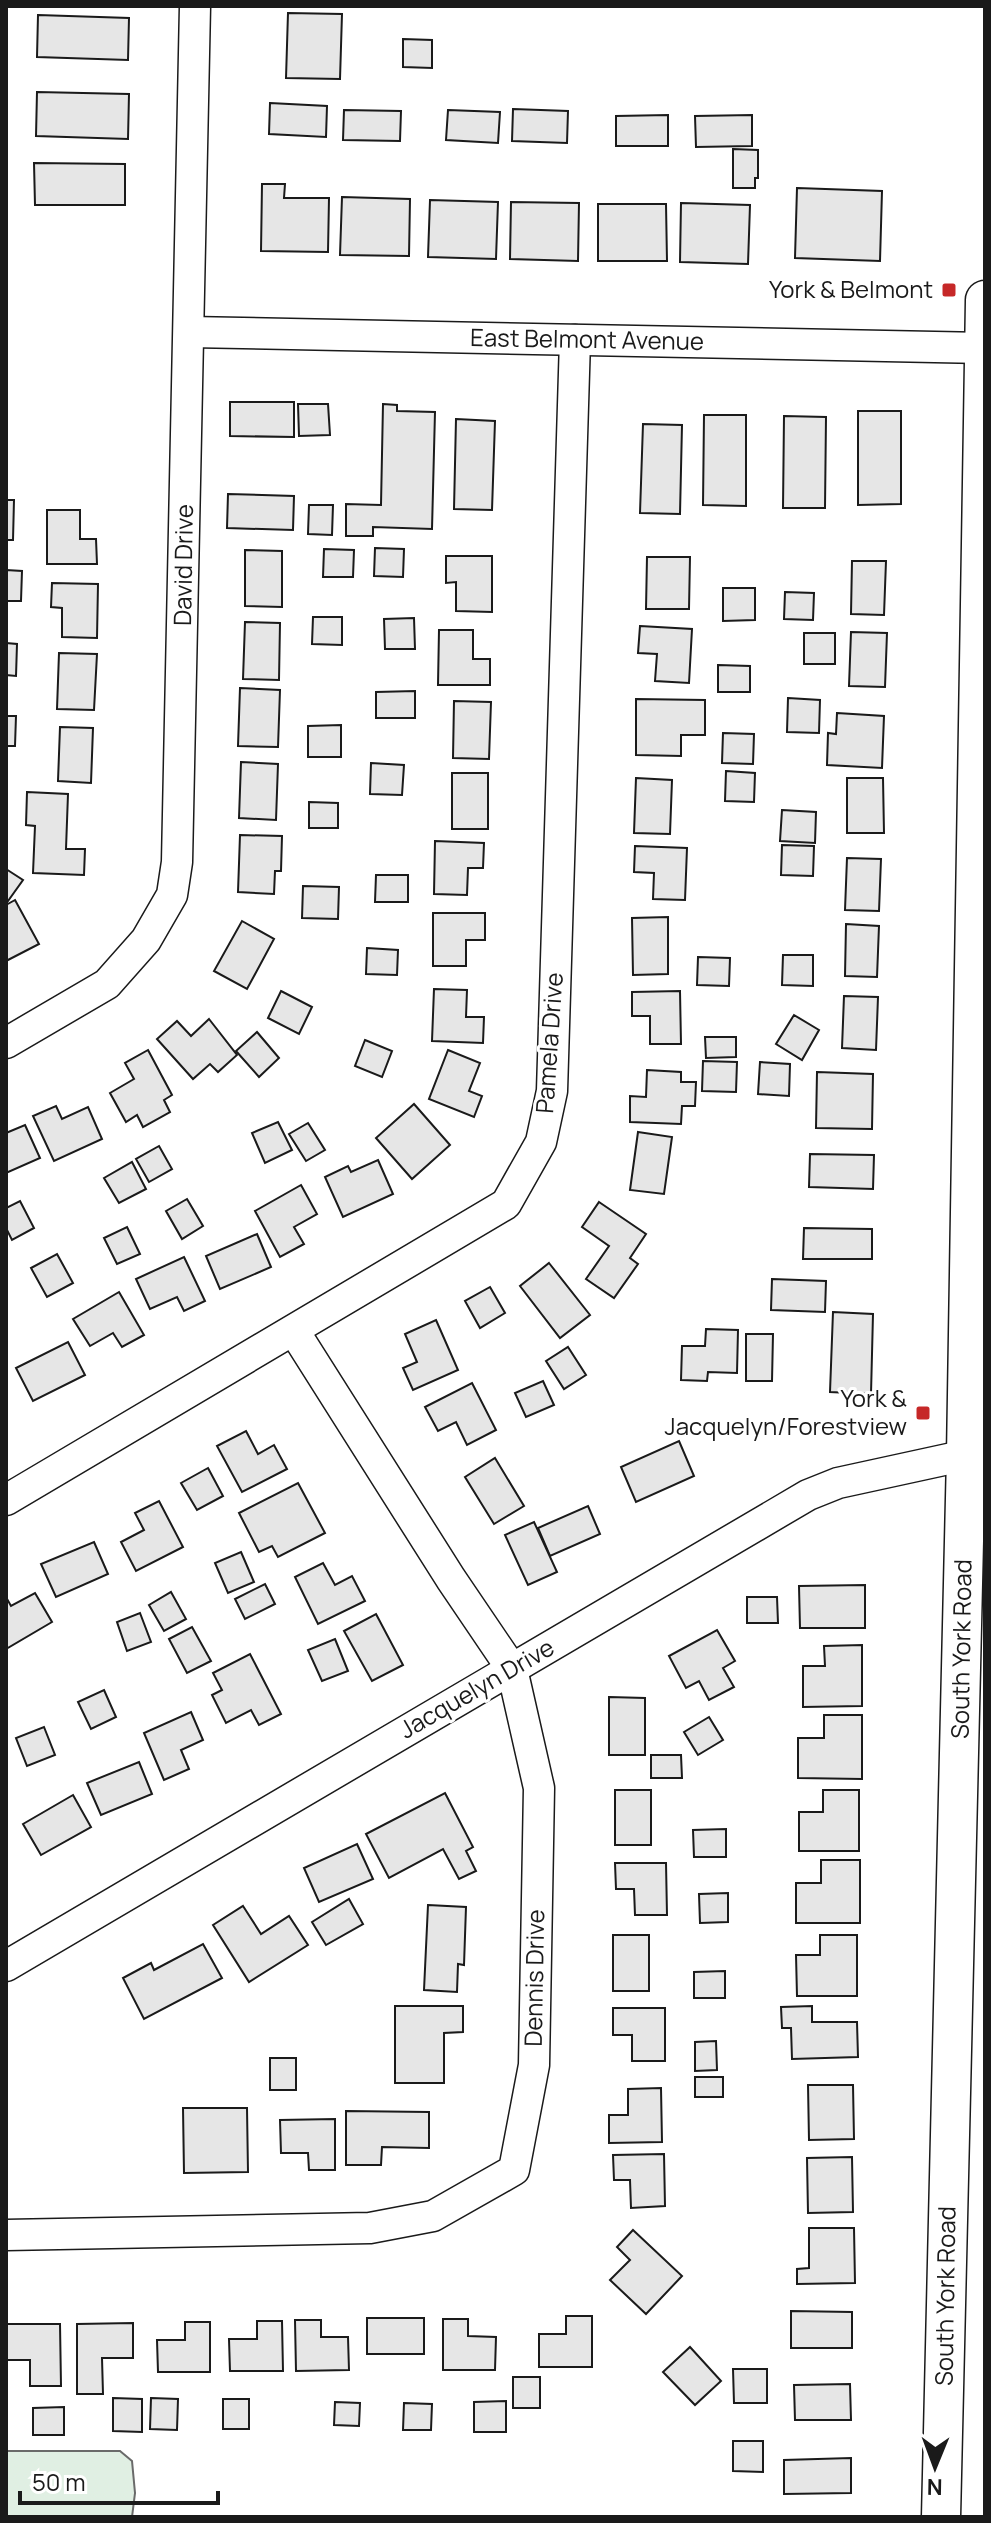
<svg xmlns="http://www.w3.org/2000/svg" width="991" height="2523" font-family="Manrope,sans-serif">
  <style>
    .green { fill: #e0efe3; stroke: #6a6a6a; stroke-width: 2 }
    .building { fill: #e6e6e6; stroke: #1a1a1a; stroke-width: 2 }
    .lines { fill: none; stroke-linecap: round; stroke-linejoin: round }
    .minor-casing { stroke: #1a1a1a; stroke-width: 33 }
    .major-casing { stroke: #1a1a1a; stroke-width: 41 }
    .minor { stroke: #fff; stroke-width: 30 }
    .major { stroke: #fff; stroke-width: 38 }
    .poi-dot { fill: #c62828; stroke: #fff; stroke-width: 3 }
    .labels { text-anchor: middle; stroke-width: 6; stroke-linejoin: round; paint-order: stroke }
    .poi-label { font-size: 24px; fill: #1a1a1a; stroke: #fff; text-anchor: end }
    .street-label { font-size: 24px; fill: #1a1a1a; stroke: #fff }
  </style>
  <rect width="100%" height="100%" fill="#fff"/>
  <path class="green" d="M6,2451H120L132,2461L135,2493L132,2517H6Z"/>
  <g class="building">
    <path d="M288,13L342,14L340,79L286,78Z"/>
    <path d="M38,15L129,18L128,60L37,57Z"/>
    <path d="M403,39L432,40V68L403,67Z"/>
    <path d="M37,92L129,94L128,139L36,136Z"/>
    <path d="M270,103L327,106L326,137L269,134Z"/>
    <path d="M513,109L568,111L567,143L512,141Z"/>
    <path d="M344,110L401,111L400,141L343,140Z"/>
    <path d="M448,110L500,112L498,143L446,140Z"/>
    <path d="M668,115V146H616V116Z"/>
    <path d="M752,115V146L696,147L695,116Z"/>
    <path d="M733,149L758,150V178H755V188H733Z"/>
    <path d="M34,163L125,164V205H35Z"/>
    <path d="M262,184H285L284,198H329L328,252L261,251Z"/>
    <path d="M797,188L882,191L880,261L795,258Z"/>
    <path d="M342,197L410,199L409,256L340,255Z"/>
    <path d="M430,200L498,202L496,259L428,257Z"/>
    <path d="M511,202L579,203L578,261L510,259Z"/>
    <path d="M681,203L750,205L748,264L680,262Z"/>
    <path d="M598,204H666L667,261H598Z"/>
    <path d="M230,402H294V437L230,436Z"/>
    <path d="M298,404H328L330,435L299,436Z"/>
    <path d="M383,404L397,405V411L435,412L432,529L373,527V536H346V504L381,505Z"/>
    <path d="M858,411H901V504L858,505Z"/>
    <path d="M704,415H746V506L703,505Z"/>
    <path d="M784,416L826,417L825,508H783Z"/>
    <path d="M456,419L495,421L492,510L454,509Z"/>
    <path d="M643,424L682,425L680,514L640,513Z"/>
    <path d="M228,494L294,496L293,530L227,528Z"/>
    <path d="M6,500H14L13,540H6Z"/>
    <path d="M309,505H333L332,535L308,534Z"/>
    <path d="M47,510H80V539H96L97,564H47Z"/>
    <path d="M375,548L404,549L403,577L374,576Z"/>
    <path d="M324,549L354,550L353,577H323Z"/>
    <path d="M245,550L282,551V607L245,606Z"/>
    <path d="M446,556H492V612L456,611V582L446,583Z"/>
    <path d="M647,557H690L689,609H646Z"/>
    <path d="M852,561H886L884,615L851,614Z"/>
    <path d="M6,570L22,571L21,601H6Z"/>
    <path d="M52,583L98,584L97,638L62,637V608L51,607Z"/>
    <path d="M723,588H755V620L723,621Z"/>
    <path d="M785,592L814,593L813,620L784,619Z"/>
    <path d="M313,617H342V645L312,644Z"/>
    <path d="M414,618L415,649H385L384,619Z"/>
    <path d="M245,622L280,623L279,680L243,679Z"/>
    <path d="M640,626L692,629L689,683L655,681L657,654L638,653Z"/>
    <path d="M439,630H473V659H490V685H438Z"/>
    <path d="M851,632L887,633L885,687L849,686Z"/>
    <rect x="804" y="633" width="31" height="31"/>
    <path d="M6,643L17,644L16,676L6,675Z"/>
    <path d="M59,653L97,654L94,710L57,709Z"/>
    <path d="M718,665L750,666V692H718Z"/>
    <path d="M240,688L280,690L278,747L238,746Z"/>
    <path d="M415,691V718H376V692Z"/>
    <path d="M788,698L820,700L819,733L787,732Z"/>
    <path d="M636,699L705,700V735H681V756L636,755Z"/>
    <path d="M454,701L491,702L489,759L453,758Z"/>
    <path d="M837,713L884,716L882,768L827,765L828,733L836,734Z"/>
    <path d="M6,716H16L15,746H6Z"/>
    <path d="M341,725V757H308V726Z"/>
    <path d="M60,727L93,728L91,783L58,781Z"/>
    <path d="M723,733L754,734L753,764L722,763Z"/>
    <path d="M241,762L278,764L276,820L239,818Z"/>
    <path d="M371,763L404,765L402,795L370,794Z"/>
    <path d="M726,771L755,773L754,802L725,801Z"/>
    <rect x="452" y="773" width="36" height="56"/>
    <path d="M636,778L672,780L670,834L634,833Z"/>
    <path d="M847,778H883L884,833H847Z"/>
    <path d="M27,792L68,794L66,849H85L84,875L33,873L35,826L26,825Z"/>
    <path d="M309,802L338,803V828H309Z"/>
    <path d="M782,810L816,812L815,843L780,841Z"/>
    <path d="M240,835L282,836L281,871H275L274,894L238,892Z"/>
    <path d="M435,841L484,843L483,868H468L467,895L434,894Z"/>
    <path d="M782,845L814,846L813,876L781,875Z"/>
    <path d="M635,846L687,848L685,900L653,899L654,873L634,872Z"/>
    <path d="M847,858L881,859L879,911L845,910Z"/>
    <path d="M6,869L23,880L8,901L6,900Z"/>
    <path d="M376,875H408V902H375Z"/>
    <path d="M303,886L339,887L338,919L302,918Z"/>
    <path d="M15,900L39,944L6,961V905Z"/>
    <path d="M433,913H485V940H466V966H433Z"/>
    <path d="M668,917V974L633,975L632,918Z"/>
    <path d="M242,921L274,939L247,989L214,971Z"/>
    <path d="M846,924L879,926L877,977L845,976Z"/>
    <path d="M367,948L398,950L397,975L366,974Z"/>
    <path d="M783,955H813V986L782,985Z"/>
    <path d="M698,957L730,958L729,986L697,985Z"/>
    <path d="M434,989L467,990L466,1017H484L483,1043L432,1041Z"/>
    <path d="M281,991L312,1007L299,1034L268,1018Z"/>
    <path d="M680,991L681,1044H650V1016H632V992Z"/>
    <path d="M844,996L878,997L876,1050L842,1048Z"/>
    <path d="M794,1015L819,1030L802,1060L776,1044Z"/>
    <path d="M209,1019L237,1055L218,1072L210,1064L193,1079L157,1039L177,1021L191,1036Z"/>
    <path d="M257,1032L279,1058L259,1077L236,1051Z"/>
    <path d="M705,1037H736V1057L706,1058Z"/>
    <path d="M365,1040L392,1051L382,1077L355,1066Z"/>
    <path d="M148,1050L172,1095L164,1100L170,1112L143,1127L137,1115L126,1122L110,1093L134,1079L125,1063Z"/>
    <path d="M448,1050L480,1063L469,1091L482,1096L474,1117L429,1099Z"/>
    <path d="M703,1061L737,1062L736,1092L702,1091Z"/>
    <path d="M760,1062L790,1064L789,1096L758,1094Z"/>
    <path d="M647,1070L681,1072V1082H696L695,1106H682L681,1124L630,1122V1096L646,1097Z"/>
    <path d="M817,1072L873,1074L872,1129L816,1128Z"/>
    <path d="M414,1104L450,1145L412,1179L376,1138Z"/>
    <path d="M56,1106L62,1119L88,1107L102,1139L54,1161L33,1116Z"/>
    <path d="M278,1122L292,1150L265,1163L252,1133Z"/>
    <path d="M308,1123L325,1150L306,1161L289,1134Z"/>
    <path d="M25,1125L40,1158L6,1173V1133Z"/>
    <path d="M638,1132L672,1137L664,1194L630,1190Z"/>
    <path d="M159,1146L172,1169L149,1182L136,1159Z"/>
    <path d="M810,1154L874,1155L873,1189L809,1187Z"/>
    <path d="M378,1160L393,1194L343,1217L325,1177L348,1166L351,1172Z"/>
    <path d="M132,1162L146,1189L119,1203L104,1178Z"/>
    <path d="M301,1185L317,1214L294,1227L304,1244L280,1257L255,1211Z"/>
    <path d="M187,1199L203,1226L182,1239L166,1211Z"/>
    <path d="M20,1201L34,1228L12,1240L6,1228V1208Z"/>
    <path d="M599,1202L646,1234L630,1258L638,1264L614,1298L586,1279L609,1246L582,1227Z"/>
    <path d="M127,1227L140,1254L117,1264L104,1238Z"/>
    <path d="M804,1228L872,1229V1259H803Z"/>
    <path d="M257,1234L271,1267L220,1289L206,1256Z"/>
    <path d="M57,1254L73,1283L47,1297L31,1268Z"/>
    <path d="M184,1257L205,1301L184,1311L177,1297L150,1309L136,1279Z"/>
    <path d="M549,1263L590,1315L560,1338L520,1286Z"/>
    <path d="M772,1279L826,1281L825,1312L771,1310Z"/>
    <path d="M490,1287L505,1313L480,1328L465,1301Z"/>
    <path d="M119,1292L144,1335L122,1347L113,1333L90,1346L73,1319Z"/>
    <path d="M833,1312L873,1314L871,1394L830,1392Z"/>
    <path d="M436,1320L458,1370L413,1390L403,1368L417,1362L405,1334Z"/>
    <path d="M706,1329L738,1330L737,1373L708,1372L707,1381L681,1380L682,1346H705Z"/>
    <path d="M746,1334H773L772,1381H746Z"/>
    <path d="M68,1342L85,1375L33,1401L16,1368Z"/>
    <path d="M568,1347L586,1375L564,1389L546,1361Z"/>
    <path d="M543,1381L554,1405L526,1417L515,1393Z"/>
    <path d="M472,1383L496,1430L467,1445L456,1422L438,1431L425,1407Z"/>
    <path d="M246,1431L258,1454L274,1445L287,1469L242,1492L217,1446Z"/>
    <path d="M679,1441L694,1476L636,1502L621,1467Z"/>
    <path d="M495,1458L524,1506L494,1524L465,1477Z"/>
    <path d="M208,1468L223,1496L197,1510L181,1483Z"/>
    <path d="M298,1483L325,1533L278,1557L272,1546L259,1552L239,1513Z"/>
    <path d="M159,1501L183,1547L136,1571L121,1542L144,1530L135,1513Z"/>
    <path d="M588,1506L600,1534L550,1556L538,1528Z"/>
    <path d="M534,1522L557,1572L528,1585L505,1535Z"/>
    <path d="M94,1542L108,1574L56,1597L41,1564Z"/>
    <path d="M241,1552L254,1582L228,1593L215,1563Z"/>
    <path d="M323,1563L335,1585L352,1576L365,1601L318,1624L295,1577Z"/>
    <path d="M265,1584L275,1604L245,1619L235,1599Z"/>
    <path d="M865,1585V1628H800L799,1586Z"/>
    <path d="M171,1592L186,1619L164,1631L149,1605Z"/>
    <path d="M35,1593L52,1622L6,1649V1597L11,1606Z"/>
    <path d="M747,1597H777L778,1623H747Z"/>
    <path d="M140,1613L151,1642L127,1651L117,1622Z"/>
    <path d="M376,1614L403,1665L372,1681L344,1631Z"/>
    <path d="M192,1627L211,1661L187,1673L169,1639Z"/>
    <path d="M717,1630L735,1661L723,1668L734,1687L709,1700L699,1681L686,1688L669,1656Z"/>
    <path d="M335,1639L348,1671L322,1681L308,1650Z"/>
    <path d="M862,1645V1706L803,1707V1666H825L824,1646Z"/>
    <path d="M250,1654L281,1714L259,1725L251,1710L226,1723L212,1695L222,1690L213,1673Z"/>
    <path d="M104,1690L116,1717L91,1729L78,1702Z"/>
    <path d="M609,1697L645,1698V1755H609Z"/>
    <path d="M191,1712L203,1740L181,1750L189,1769L164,1780L144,1733Z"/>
    <path d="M824,1715H862V1779L798,1778V1738H824Z"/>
    <path d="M709,1717L723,1740L698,1755L684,1732Z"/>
    <path d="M44,1727L55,1755L27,1766L16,1738Z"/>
    <path d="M651,1755H681L682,1778H651Z"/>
    <path d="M139,1762L152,1794L101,1815L87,1783Z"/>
    <rect x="615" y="1790" width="36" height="55"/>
    <path d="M823,1790H859V1851H799V1812H823Z"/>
    <path d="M445,1793L473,1847L466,1851L476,1871L459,1879L443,1849L389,1878L366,1834Z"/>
    <path d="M73,1795L91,1827L41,1855L23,1824Z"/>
    <path d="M726,1829V1857H694L693,1830Z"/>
    <path d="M357,1844L373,1879L319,1902L304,1868Z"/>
    <path d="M821,1860H860V1923H796V1883H821Z"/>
    <path d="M615,1863H666L667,1915H635L634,1889H616Z"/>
    <path d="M728,1893V1922L700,1923L699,1894Z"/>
    <path d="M349,1899L363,1924L326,1945L312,1922Z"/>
    <path d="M428,1905L466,1907L464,1965L458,1964L457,1992L424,1990Z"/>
    <path d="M243,1906L261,1934L289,1916L308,1945L249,1982L213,1925Z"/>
    <rect x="613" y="1935" width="36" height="56"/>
    <path d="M820,1935H857V1996H797L796,1955H820Z"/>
    <path d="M203,1944L222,1978L144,2019L123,1978L151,1963L154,1970Z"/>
    <path d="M725,1971V1998H694V1972Z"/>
    <path d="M395,2006H463V2032L444,2033V2083H395Z"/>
    <path d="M812,2006V2022H857L858,2057L792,2059L791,2028H782L781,2007Z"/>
    <path d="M613,2008H665V2061H632V2035H613Z"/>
    <path d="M716,2041L717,2070L695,2071V2042Z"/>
    <rect x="270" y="2058" width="26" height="32"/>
    <rect x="695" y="2077" width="28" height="20"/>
    <path d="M808,2085H853L854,2139L809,2140Z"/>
    <path d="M661,2088L662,2142L609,2143V2115H628V2089Z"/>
    <path d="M183,2108H247L248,2172L184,2173Z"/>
    <path d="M346,2111L429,2112V2148L382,2147L381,2165H346Z"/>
    <path d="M335,2119V2170H309L308,2153H281L280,2120Z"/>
    <path d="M664,2154L665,2206L631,2208L630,2180H614L613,2155Z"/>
    <path d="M852,2157L853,2212L808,2213L807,2158Z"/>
    <path d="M809,2228H854L855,2283L797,2284V2269L809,2268Z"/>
    <path d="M633,2230L682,2276L646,2314L610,2280L630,2260L617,2247Z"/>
    <path d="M791,2311L852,2312V2348H791Z"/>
    <path d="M566,2316H592V2367H539V2334H566Z"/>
    <rect x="367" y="2318" width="57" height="36"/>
    <path d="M443,2319H468V2336L496,2337L495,2370H443Z"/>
    <path d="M295,2320H321V2337H348L349,2370L296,2371Z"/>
    <path d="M257,2321H282L283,2371H230L229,2339H257Z"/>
    <path d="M185,2322H210V2372H158L157,2340H185Z"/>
    <path d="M133,2323V2358H102L103,2394H77V2324Z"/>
    <path d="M6,2324H60L61,2386H30V2360H6Z"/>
    <path d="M690,2347L721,2381L695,2405L663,2372Z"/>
    <path d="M733,2369H767V2403H734Z"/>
    <rect x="513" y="2377" width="27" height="31"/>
    <path d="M850,2384L851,2420H795L794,2385Z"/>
    <path d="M113,2398L142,2399V2432L113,2431Z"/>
    <path d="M151,2398L178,2399L177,2430L150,2429Z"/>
    <rect x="223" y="2399" width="26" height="30"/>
    <path d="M506,2401V2432H474V2402Z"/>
    <path d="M335,2402L360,2403L359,2426L334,2425Z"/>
    <path d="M404,2403L432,2404L431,2430H403Z"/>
    <path d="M64,2407V2435H33V2408Z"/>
    <path d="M733,2441H763V2472L733,2471Z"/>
    <path d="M851,2458V2493L784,2494V2460Z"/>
  </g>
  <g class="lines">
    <g class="minor-casing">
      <g id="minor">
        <path d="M189,332L984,348"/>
        <path d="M6,1043L107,984L146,940L172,895L177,862L195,6"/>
        <path d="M6,1500L506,1204L541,1142L552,1091L575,340"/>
        <path d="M6,1966L808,1495L838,1483L985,1451"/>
        <path d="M6,2235L370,2228L433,2216L514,2170L534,2065L539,1788L512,1669L451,1579L294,1331"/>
      </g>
    </g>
    <g class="major-casing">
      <path id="major" d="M941,2517L966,1456L985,300"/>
    </g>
    <use href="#minor" class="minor"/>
    <use href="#major" class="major"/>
  </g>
  <g class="poi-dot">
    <rect x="941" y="282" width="16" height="16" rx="4"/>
    <rect x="915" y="1405" width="16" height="16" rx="4"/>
  </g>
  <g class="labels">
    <g class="poi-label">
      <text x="933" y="298">York &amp; Belmont</text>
      <text x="907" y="1407">York &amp;<tspan x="907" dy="28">Jacquelyn/Forestview</tspan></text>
    </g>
    <g class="street-label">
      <text transform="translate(587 340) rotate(1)" y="8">East Belmont Avenue</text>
      <text transform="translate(184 565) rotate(-89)" y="8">David Drive</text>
      <text transform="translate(550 1043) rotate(-86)" y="8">Pamela Drive</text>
      <text transform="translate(962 1649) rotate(-89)" y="8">South York Road</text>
      <text transform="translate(477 1689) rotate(-30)" y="8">Jacquelyn Drive</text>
      <text transform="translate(535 1978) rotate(-89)" y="8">Dennis Drive</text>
      <text transform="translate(946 2296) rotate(-89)" y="8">South York Road</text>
    </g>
  </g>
  <rect width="991" height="2523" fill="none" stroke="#1a1a1a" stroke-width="16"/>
  <g transform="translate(935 2467) rotate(181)" stroke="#ffffff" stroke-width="6" paint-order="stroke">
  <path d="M0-6L14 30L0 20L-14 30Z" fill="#1a1a1a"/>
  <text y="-12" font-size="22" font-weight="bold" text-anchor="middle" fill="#1a1a1a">N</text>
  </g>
  <path d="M20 2491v12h198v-12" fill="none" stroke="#1a1a1a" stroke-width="4"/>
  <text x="32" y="2491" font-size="24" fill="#1a1a1a" stroke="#ffffff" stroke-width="6" paint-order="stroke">50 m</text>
</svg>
